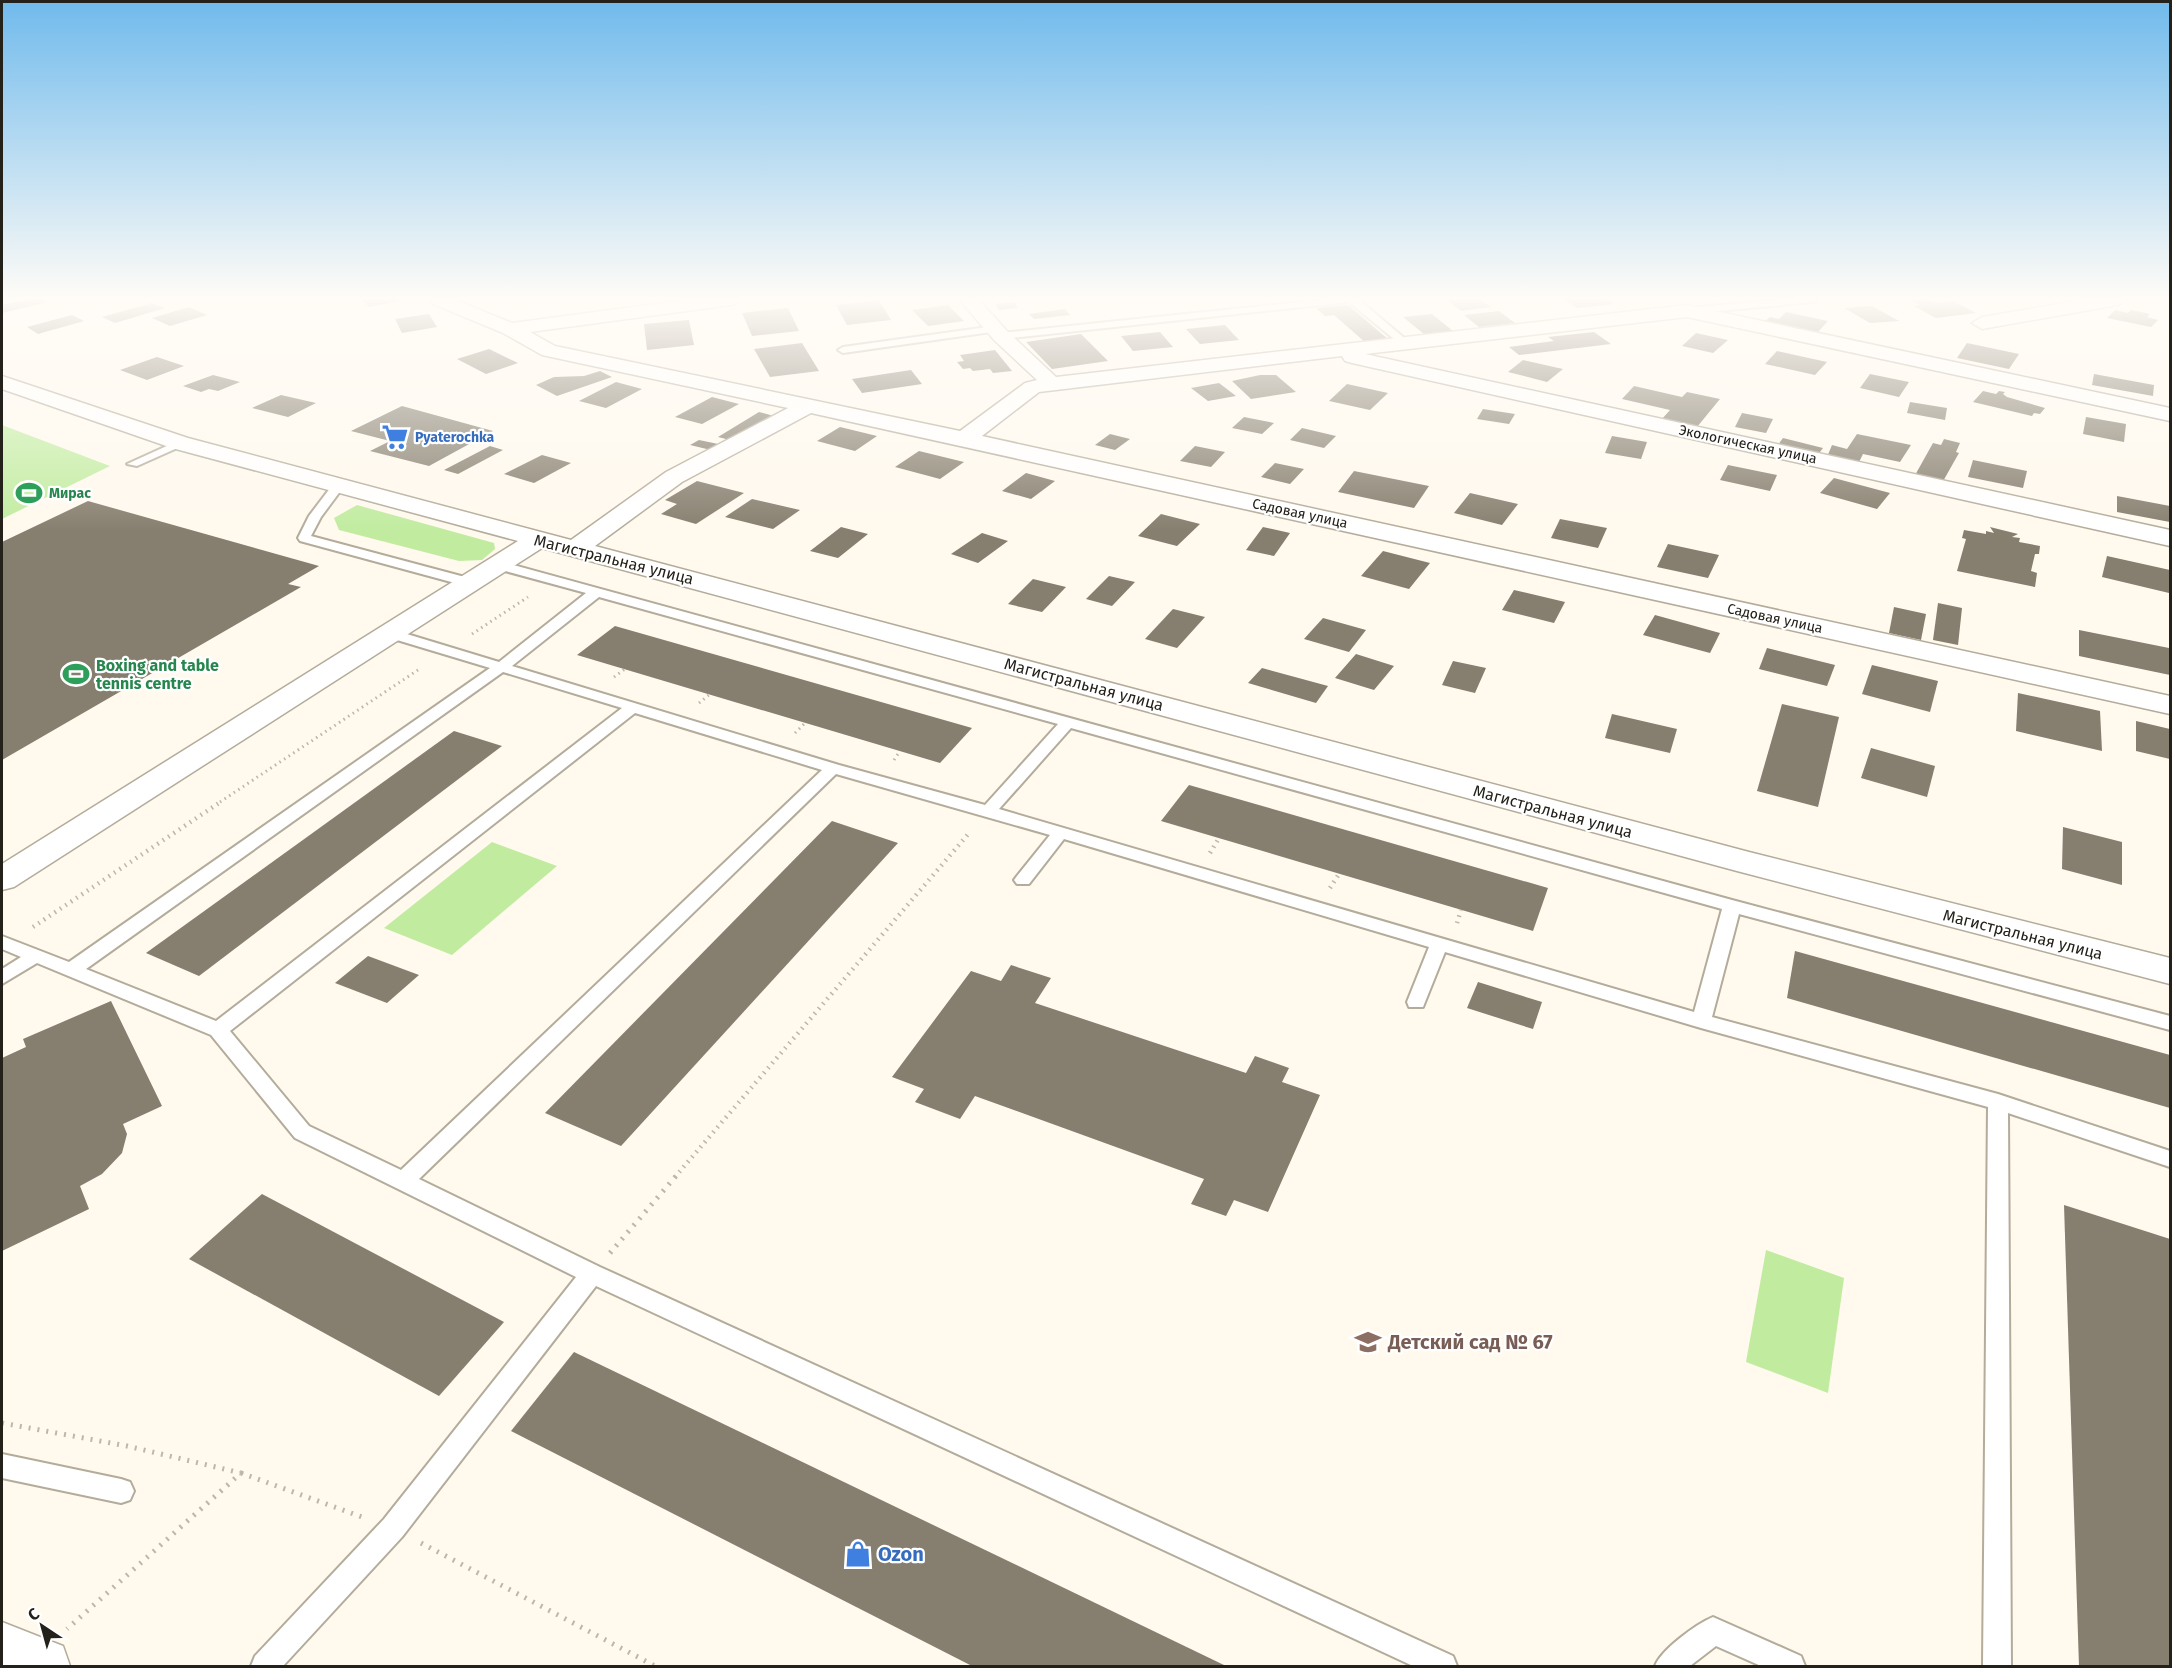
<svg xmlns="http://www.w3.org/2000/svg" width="2172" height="1668" font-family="'Fira Sans',sans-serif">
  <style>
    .green { fill: #c1eca0 }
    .building { fill: #867e6e }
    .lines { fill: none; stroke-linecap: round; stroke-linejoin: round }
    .service-casing { stroke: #b4ac9a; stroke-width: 4 }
    .minor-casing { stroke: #b4ac9a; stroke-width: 3 }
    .path-far2 { stroke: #bcb7ad; stroke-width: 3; stroke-dasharray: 1.5 4; stroke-linecap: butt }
    .path-far1 { stroke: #bcb7ad; stroke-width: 4.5; stroke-dasharray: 1.5 5; stroke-linecap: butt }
    .path { stroke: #bcb7ad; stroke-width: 5; stroke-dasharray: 2 7; stroke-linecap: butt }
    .service { fill: #fff; fill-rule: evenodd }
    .minor { fill: #fff; fill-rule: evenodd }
    .labels { text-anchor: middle; stroke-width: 4.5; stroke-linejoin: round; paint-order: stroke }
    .far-shop-label { font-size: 14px; font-weight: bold; fill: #366cbe; stroke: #fff; text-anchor: start }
    .far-street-label { font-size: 14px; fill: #24211a; stroke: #fff }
    .far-leisure-label { font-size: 14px; font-weight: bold; fill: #27864d; stroke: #fff; text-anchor: start }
    .street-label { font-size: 16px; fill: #24211a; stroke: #fff }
    .leisure-label { font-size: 16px; font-weight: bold; fill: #27864d; stroke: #fff; text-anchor: start }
    .near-education-label { font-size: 20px; font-weight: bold; fill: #785e54; stroke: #fff; text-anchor: start }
    .near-shop-label { font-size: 20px; font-weight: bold; fill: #366cbe; stroke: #fff; text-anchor: start }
  </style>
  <rect width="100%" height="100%" fill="#fff9ee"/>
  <g class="green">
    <path d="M2,425L110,466L2,519Z"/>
    <path d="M357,505L494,543L495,549L482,560L459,561L339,530L334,518Z"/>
    <path d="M492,842L557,866L452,955L384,928Z"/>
    <path d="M1766,1250L1844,1278L1828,1393L1746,1362Z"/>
  </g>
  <g class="building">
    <path d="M28,299H41L48,302L2,313V305Z"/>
    <path d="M361,299H398L400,301L369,307Z"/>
    <path d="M1446,299H1479L1491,307L1461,311Z"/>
    <path d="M1563,299H1606L1614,304L1577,308Z"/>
    <path d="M1920,299L1937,303L1953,301L1976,313L1936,318L1914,306L1920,305L1910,300Z"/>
    <path d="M879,300L891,320L847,325L836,305Z"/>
    <path d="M1014,302L1018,308L999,310L995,304Z"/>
    <path d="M152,303L165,308L115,323L102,317Z"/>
    <path d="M948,305L964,321L928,326L912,310Z"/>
    <path d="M1348,305L1389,340L1366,343L1334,315L1325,316L1316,308Z"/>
    <path d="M1872,306L1899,321L1870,323L1844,308Z"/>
    <path d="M189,307L207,315L170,326L152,318Z"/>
    <path d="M788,308L799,331L752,336L742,313Z"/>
    <path d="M1065,309L1070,315L1034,319L1029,314Z"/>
    <path d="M2115,310L2128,313L2131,310L2150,314L2147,317L2158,320L2151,327L2107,318Z"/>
    <path d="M1499,311L1515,323L1479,327L1464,315Z"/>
    <path d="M1786,312L1828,321L1817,333L1764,322L1770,317L1779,319Z"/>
    <path d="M429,314L437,327L402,333L395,319Z"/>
    <path d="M1432,314L1453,331L1424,334L1403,317Z"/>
    <path d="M72,315L84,321L38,334L27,327Z"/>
    <path d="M689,320L694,345L647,350L644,324Z"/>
    <path d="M1225,325L1239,340L1200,344L1186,329Z"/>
    <path d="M1160,332L1173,347L1133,351L1121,336Z"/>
    <path d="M1594,332L1611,344L1519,355L1509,347L1554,341L1548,337Z"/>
    <path d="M1696,333L1728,340L1713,353L1682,346Z"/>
    <path d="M1081,334L1108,361L1052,369L1026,342Z"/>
    <path d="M802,343L819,371L770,377L754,349Z"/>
    <path d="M1967,343L2019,354L2009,369L1957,358Z"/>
    <path d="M489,349L518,363L486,374L457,359Z"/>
    <path d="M995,350L1012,371L993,373L990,369L973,371L970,368L963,369L957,362L964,361L960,355Z"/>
    <path d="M1777,351L1827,362L1815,375L1765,364Z"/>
    <path d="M157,357L184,366L147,380L120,370Z"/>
    <path d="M1523,360L1563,369L1547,382L1508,372Z"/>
    <path d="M911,370L922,384L862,393L852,379Z"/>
    <path d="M600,371L612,377L557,396L536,385L554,377L584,376Z"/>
    <path d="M1870,374L1909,382L1899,397L1860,388Z"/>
    <path d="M2094,374L2154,385L2153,396L2092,385Z"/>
    <path d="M213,375L240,382L218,391L209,389L201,392L183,386Z"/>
    <path d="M1260,375H1276L1296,392L1251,399L1232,381Z"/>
    <path d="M616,382L642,389L606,408L579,401Z"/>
    <path d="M1219,383L1236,396L1208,401L1191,388Z"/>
    <path d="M1347,384L1388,393L1370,410L1329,401Z"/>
    <path d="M1634,386L1682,397L1687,392L1720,399L1697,427L1662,419L1670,410L1622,399Z"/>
    <path d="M1983,391L1996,394L1999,391L2005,392L2003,394L2007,397L2045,408L2040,414L2034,413L2032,416L1973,402Z"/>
    <path d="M281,395L316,403L288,417L252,408Z"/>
    <path d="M712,397L739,404L702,424L675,417Z"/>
    <path d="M1910,402L1947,408L1945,420L1907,413Z"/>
    <path d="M402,406L493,431L429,466L370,451L390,441L351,431Z"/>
    <path d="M1483,409L1515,414L1509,424L1477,419Z"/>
    <path d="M759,412L774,416L734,441L718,437Z"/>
    <path d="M1742,413L1773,419L1766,433L1735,427Z"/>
    <path d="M1244,417L1274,423L1262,434L1232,428Z"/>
    <path d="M2086,417L2126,424L2124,442L2083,434Z"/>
    <path d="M840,427L877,436L855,451L817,441Z"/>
    <path d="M1302,428L1336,436L1324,448L1290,440Z"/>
    <path d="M1110,434L1130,439L1115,450L1095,445Z"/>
    <path d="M1857,434L1911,445L1900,462L1863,454L1858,464L1827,457L1832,445L1847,449Z"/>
    <path d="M1612,436L1647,442L1641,459L1605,453Z"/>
    <path d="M1783,438L1823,448L1817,456L1777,446Z"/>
    <path d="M1944,439L1960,443L1956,452L1959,453L1942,483L1914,477L1933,443L1941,445Z"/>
    <path d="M699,440L723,445L715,451L690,445Z"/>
    <path d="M490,446L503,450L458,474L444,470Z"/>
    <path d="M1195,446L1225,452L1211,467L1180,461Z"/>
    <path d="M919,451L964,462L940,479L895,467Z"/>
    <path d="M542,455L571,463L534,483L504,474Z"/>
    <path d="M1973,460L2027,471L2023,488L1968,477Z"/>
    <path d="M1275,463L1304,469L1290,484L1261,477Z"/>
    <path d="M1728,465L1777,475L1770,491L1720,480Z"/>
    <path d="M1354,471L1429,486L1414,508L1338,492Z"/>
    <path d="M1026,473L1055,481L1031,499L1002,491Z"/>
    <path d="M1834,478L1890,493L1877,509L1820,493Z"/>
    <path d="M697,481L744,493L696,524L661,514L677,504L665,500Z"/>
    <path d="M1470,493L1518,504L1502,525L1454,513Z"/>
    <path d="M2117,496L2170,506V522L2117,512Z"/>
    <path d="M752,499L800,510L773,529L725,517Z"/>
    <path d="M88,501L319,566L288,584L301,587L2,760V542Z"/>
    <path d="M1161,514L1200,524L1177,546L1138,536Z"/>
    <path d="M1560,519L1607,528L1598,548L1551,538Z"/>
    <path d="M841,527L868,534L838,558L810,551Z"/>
    <path d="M1263,527L1290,533L1274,556L1246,550Z"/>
    <path d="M1990,527L2018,534L2012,537L2020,538L2019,542L2040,546L2039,554H2035L2031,571L2037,573L2035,587L1957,571L1966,539L1962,538L1964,530L1986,534V531L1994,533Z"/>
    <path d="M982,533L1008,541L978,563L951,554Z"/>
    <path d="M1668,544L1719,555L1708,578L1657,567Z"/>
    <path d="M1383,551L1430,563L1409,589L1361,576Z"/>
    <path d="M2107,556L2170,570L2169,593L2102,577Z"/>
    <path d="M1109,576L1135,582L1112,606L1086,599Z"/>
    <path d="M1033,579L1066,587L1042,612L1008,604Z"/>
    <path d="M1514,590L1565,602L1554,623L1502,610Z"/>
    <path d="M1938,603L1962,608L1958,645L1933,640Z"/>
    <path d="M1894,607L1926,614L1921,640L1889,633Z"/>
    <path d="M1173,609L1205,617L1177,648L1145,639Z"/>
    <path d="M1655,615L1720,633L1710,653L1643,635Z"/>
    <path d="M1323,618L1366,630L1349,652L1304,639Z"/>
    <path d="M615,626L972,728L940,763L577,655Z"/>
    <path d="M2079,630L2169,648L2170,675L2079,656Z"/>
    <path d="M1767,648L1835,665L1827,686L1759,669Z"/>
    <path d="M1356,654L1394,666L1374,690L1335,678Z"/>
    <path d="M1453,661L1486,668L1475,693L1442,685Z"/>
    <path d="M1872,665L1938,681L1930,712L1862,694Z"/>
    <path d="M1262,668L1328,686L1316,703L1248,683Z"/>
    <path d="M2018,693L2100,711L2102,751L2016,731Z"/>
    <path d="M1782,704L1839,717L1818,807L1757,791Z"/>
    <path d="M1612,714L1677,729L1670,753L1605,738Z"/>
    <path d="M2136,721L2170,729V759L2136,751Z"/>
    <path d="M454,731L502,746L199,976L146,953Z"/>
    <path d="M1871,748L1935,766L1927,797L1861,778Z"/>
    <path d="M1189,785L1548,888L1533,931L1161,821Z"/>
    <path d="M832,821L898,843L621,1146L545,1113Z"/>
    <path d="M2063,827L2122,842V885L2062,869Z"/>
    <path d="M1795,951L2170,1055V1108L1787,998Z"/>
    <path d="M368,956L419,975L387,1003L335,983Z"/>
    <path d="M1011,965L1051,978L1035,1003L1246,1073L1255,1056L1289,1068L1282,1082L1320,1095L1268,1212L1234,1200L1226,1216L1191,1204L1204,1179L975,1096L960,1119L915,1102L924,1089L892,1077L971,971L1001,981Z"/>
    <path d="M1478,982L1542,1002L1533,1029L1467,1008Z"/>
    <path d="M111,1001L162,1106L123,1124L127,1134L122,1153L102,1174L80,1186L89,1209L2,1251V1058L26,1047L23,1039Z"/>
    <path d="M262,1194L504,1322L439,1396L189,1259Z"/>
    <path d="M2064,1205L2170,1239V1666H2079Z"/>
    <path d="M574,1352L1226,1666H972L511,1431Z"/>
  </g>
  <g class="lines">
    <g class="service-casing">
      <g id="service">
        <path d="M1331,299H1358L1409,342L1400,344L1349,302L1001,339L996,336L1001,333Z"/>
        <path d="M1788,299H1818L1813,302L1687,314L1682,311L1687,308Z"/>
        <path d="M995,326L1000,329L998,331L843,353L838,350L843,347Z"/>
        <path d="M180,440L186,443L184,445L137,466L127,464Z"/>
        <path d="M338,482L344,486L321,517L311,536L476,580V586H466L300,541L298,538L309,516L334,483Z"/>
        <path d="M499,561L1732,900L2170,1016V1030L1739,914L1712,1017L1998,1094L2170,1151V1167L2008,1113L2011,1666H1983L1988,1107L1701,1028L1445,952L1423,1007H1409L1407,1002L1429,947L1064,839L1029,884H1017L1014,880L1017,876L1050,835L836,774L419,1179L600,1267L1453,1656L1457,1666H1413L596,1286L402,1537L283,1666H251L255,1656L384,1519L576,1277L295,1138L211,1035L37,963L2,984V969L21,957L2,949V936L69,962L490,668L387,637V631H397L499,662L586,593L494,568L493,565ZM599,597L1058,724L985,805L839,765L512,666ZM503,672L622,708L216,1021L86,969ZM635,713L822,770L401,1170L309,1126L230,1031ZM1071,728L1722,909L1694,1012L999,809Z"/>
        <path d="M2,1454L121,1479L130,1482L134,1491L130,1500L121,1503L2,1478Z"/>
        <path d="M1713,1617L1801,1656L1805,1666H1761L1716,1646L1690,1666H1655C1661,1650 1696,1624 1713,1617Z"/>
      </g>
    </g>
    <g class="minor-casing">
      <g id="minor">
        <path d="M429,299H453L512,323L693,299H740L738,303L731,305L530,332L555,346L960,431L1025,383L1037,380L994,340L959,299H978L1008,332L1056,377L1687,305L2170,408V421L1687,317L1365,354L2170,530V546L1352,363L1345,361L1342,356L1039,392L982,436L2170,696V714L811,413L682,482L595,546L1749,852L2170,958V984L1737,871L542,548L14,887L2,890V864L518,541L172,448L2,389V376L188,438L571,540L666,472L788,408L542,355L503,333L431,303Z"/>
        <path d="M2088,299H2127L2118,305L1982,329L1972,323L1982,317Z"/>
        <path d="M2,1622L63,1646L70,1666H2Z"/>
      </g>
    </g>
    <g class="path-far2">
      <path d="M472,634L528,597"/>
      <path d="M614,677L625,669"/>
      <path d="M699,703L710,694"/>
      <path d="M795,733L805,723"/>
      <path d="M894,760L900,751"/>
      <path d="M220,802L421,668"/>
    </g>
    <g class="path-far1">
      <path d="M1210,853L1219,838"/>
      <path d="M1330,888L1339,874"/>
      <path d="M1457,923L1461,910"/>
      <path d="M33,927L222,801"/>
      <path d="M675,1177L970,832"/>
    </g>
    <g class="path">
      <path d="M610,1253L676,1176"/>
      <path d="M2,1423L127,1446L241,1473L67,1629"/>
      <path d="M241,1473L362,1517"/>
      <path d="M421,1543L655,1666"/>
    </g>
    <use href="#service" class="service"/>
    <use href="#minor" class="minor"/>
  </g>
  <linearGradient id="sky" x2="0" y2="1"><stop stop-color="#70baec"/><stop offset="0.56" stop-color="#fffcf7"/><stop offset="1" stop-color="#fffcf7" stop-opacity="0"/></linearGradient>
  <rect width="2172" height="532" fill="url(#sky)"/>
  <defs>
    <g id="supermarket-bare" transform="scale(2.07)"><path d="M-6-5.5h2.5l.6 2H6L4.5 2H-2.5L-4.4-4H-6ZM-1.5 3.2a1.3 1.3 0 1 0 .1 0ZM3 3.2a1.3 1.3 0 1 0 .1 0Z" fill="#3f7fe0" stroke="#fff" stroke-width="2.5" paint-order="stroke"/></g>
    <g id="stadium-bare" transform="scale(2.07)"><path d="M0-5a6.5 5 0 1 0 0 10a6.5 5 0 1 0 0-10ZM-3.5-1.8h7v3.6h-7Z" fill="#2e9e5b" stroke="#fff" stroke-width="2.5" paint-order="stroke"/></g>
    <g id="school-bare" transform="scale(2.07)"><path d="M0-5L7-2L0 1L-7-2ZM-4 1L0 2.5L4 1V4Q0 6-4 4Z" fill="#8d6e63" stroke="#fff" stroke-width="2.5" paint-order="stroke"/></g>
    <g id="shop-bare" transform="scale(2.07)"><path d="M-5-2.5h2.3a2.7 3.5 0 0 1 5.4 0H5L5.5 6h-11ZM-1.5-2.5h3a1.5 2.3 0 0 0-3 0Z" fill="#3f7fe0" stroke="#fff" stroke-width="2.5" paint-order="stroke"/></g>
  </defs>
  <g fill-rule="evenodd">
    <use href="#supermarket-bare" x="395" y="437"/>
    <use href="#stadium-bare" x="29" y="493"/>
    <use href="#stadium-bare" x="76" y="674"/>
    <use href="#school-bare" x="1368" y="1342"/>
    <use href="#shop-bare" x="858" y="1554"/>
  </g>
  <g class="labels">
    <g class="far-shop-label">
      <text x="415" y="442">Pyaterochka</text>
    </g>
    <g class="far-street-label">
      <text transform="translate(1748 444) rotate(12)" y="5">Экологическая улица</text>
      <text transform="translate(1300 513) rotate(12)" y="5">Садовая улица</text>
      <text transform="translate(1775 618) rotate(12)" y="5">Садовая улица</text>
    </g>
    <g class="far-leisure-label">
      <text x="49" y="498">Мирас</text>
    </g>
    <g class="street-label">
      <text transform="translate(614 559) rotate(14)" y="6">Магистральная улица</text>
      <text transform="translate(1084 684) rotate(15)" y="6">Магистральная улица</text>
      <text transform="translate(1553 811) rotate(15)" y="6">Магистральная улица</text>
      <text transform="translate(2023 934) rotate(14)" y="6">Магистральная улица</text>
    </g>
    <g class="leisure-label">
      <text x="96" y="671">Boxing and table<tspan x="96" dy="18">tennis centre</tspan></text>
    </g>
    <g class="near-education-label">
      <text x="1388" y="1349">Детский сад № 67</text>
    </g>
    <g class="near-shop-label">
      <text x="878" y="1561">Ozon</text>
    </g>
  </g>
  <rect width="2172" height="1668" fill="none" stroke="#24211a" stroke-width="6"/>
  <g transform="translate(42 1626) rotate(324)" stroke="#ffffff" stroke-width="4.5" paint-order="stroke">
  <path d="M0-4.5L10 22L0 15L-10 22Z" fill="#24211a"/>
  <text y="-9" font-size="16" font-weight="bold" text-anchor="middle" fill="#24211a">С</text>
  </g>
</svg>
